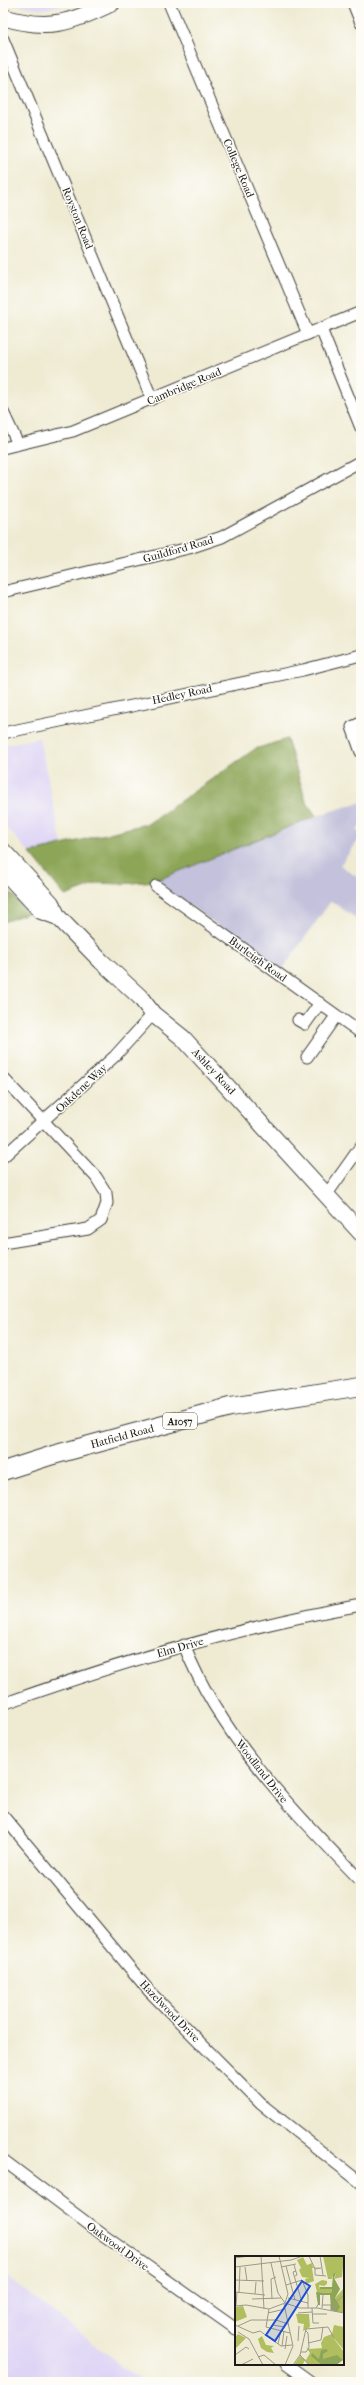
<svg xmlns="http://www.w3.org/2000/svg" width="364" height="2385" font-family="'IM FELL French Canon',serif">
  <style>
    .built { fill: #ded5f5 }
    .industrial { fill: #c3c1db }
    .forest { fill: #8ca556; stroke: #546039 }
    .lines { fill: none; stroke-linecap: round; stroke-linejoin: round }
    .street-casing { stroke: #3c3b37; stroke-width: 13 }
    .secondary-casing { stroke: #3c3b37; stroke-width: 18 }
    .primary-casing { stroke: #3c3b37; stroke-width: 20 }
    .street { stroke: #fff; stroke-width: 11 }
    .secondary { stroke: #fff; stroke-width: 16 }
    .primary { stroke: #fff; stroke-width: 18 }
    .labels { text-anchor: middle; stroke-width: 3; stroke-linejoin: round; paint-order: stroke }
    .shield { fill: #fdfcf7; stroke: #605f5e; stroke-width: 1 }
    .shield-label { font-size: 10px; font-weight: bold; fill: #1c1c1c }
    .street-label { font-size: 11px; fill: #1c1c1c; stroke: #fdfcf7 }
    .inset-road { fill: none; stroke: #9b988a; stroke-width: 1 }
    .view { fill: #1d4ed8; fill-opacity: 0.15; stroke: #1d4ed8; stroke-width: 2 }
    .inset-edge { fill: none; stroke: #1c1c1c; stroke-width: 2 }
  </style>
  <rect width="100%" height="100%" fill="#fdfcf7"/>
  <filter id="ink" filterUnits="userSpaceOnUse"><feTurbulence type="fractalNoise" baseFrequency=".025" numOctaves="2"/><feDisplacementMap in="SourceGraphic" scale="8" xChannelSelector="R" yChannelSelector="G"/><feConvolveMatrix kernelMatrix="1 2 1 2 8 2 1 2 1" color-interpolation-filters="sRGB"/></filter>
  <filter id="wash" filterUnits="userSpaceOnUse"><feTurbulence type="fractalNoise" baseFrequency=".012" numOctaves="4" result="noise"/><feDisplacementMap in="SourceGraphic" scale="16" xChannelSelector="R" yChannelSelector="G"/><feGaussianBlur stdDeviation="0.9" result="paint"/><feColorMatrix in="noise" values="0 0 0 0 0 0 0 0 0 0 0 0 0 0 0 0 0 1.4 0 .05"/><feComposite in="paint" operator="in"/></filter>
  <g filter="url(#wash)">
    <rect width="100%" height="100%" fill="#efebd3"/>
    <g class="built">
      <path d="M4,3H78L43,9Z"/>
      <path d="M39,738L62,845L30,853L3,824V745Z"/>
      <path d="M3,2274L57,2315L143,2382H3Z"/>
    </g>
    <path class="industrial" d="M361,802V825L357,829L361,837L340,865L361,880V922L331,901L282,970L155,881L316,816Z"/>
    <g class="forest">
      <path d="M287,739L306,801L316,816L155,881L121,884L100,883L65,896L30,853L149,823L255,749Z"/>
      <path d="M3,883L28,913L3,922Z"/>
    </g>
  </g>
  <g filter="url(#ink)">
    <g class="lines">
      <g class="street-casing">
        <g id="street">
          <path d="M169,3L308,334"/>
          <path d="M353,3L361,23"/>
          <path d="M3,39L152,399"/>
          <path d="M321,329L361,428"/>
          <path d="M3,412L18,444"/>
          <path d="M3,448L73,431L361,312"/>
          <path d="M3,592L189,548L222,537L361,461"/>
          <path d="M361,723L352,727L361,752"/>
          <path d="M3,733L303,670L361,655"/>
          <path d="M156,886L361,1033"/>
          <path d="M298,1020L305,1024L320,1003"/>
          <path d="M307,1057L336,1016"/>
          <path d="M3,1078L96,1177L106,1193L107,1203L101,1220L88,1229L3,1243"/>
          <path d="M3,1157L115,1056L153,1014"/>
          <path d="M327,1194L361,1146"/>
          <path d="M184,1645C221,1738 293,1810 361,1881"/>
          <path d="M3,1704C120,1662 239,1627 361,1605"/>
          <path d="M3,1816L150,1992L261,2104L361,2183"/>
          <path d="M3,2160L103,2235L236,2329"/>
          <path d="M286,2364L311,2382"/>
        </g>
      </g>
      <g class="secondary-casing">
        <g id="secondary">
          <path d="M3,17C48,31 71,23 112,3"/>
          <path d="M3,851L51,903L58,917L101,961L140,997L153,1014L183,1038L361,1233"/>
          <path d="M3,870L41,911L58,917"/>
        </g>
      </g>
      <g class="primary-casing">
        <path id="primary" d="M3,1471L53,1455L230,1407L361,1386"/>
      </g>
      <use href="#street" class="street"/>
      <use href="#secondary" class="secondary"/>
      <use href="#primary" class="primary"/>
    </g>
  </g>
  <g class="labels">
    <rect class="shield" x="163" y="1413" width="34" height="16" rx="3"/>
    <g class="shield-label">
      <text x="180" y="1425">A1057</text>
    </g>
    <g class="street-label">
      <text transform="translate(239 168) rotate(67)" y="4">College Road</text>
      <text transform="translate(78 218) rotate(68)" y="4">Royston Road</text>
      <text transform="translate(184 386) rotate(-23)" y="4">Cambridge Road</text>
      <text transform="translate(178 549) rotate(-16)" y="4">Guildford Road</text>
      <text transform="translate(182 694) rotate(-12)" y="4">Hedley Road</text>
      <text transform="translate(258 959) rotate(36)" y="4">Burleigh Road</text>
      <text transform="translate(214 1071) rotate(47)" y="4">Ashley Road</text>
      <text transform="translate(81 1088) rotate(-43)" y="4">Oakdene Way</text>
      <text transform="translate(122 1436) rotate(-15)" y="4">Hatfield Road</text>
      <text transform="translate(180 1647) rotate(-16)" y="4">Elm Drive</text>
      <text transform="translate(262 1771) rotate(52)" y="4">Woodland Drive</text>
      <text transform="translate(170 2011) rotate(46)" y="4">Hazelwood Drive</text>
      <text transform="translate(118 2246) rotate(36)" y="4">Oakwood Drive</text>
    </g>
  </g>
  <g transform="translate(235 2256)">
    <rect width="109" height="109" fill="#efebd3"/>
    <path d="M88,0H109L107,21L99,23L101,18H98L97,23H93ZM68,1L72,9L77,7L78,11H86L77,12L79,25L71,28L70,23L74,22L67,21L64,14L66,12L62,4ZM87,24L92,25V28L89,30L84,29L85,33H97L96,37L82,36L80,28ZM109,32V56H102L100,42ZM8,50L12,61L0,66V51ZM61,58H74L75,71L68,75L69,68L63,67ZM99,69L109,71V94L97,80L109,96V103L101,109H74L70,104L68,108L59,109L65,100L71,104L75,97L71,91L74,93L87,92L86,87L89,81L97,78ZM3,78L11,82L0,93V81ZM27,80L31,89L39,90L36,92L39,97L32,96L26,92L23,83Z" fill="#b1be60"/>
    <path d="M101,17L99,22L105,33L100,42L105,51L102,56L96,54L95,39H85V49H83L81,36L96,37L97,33H85V31H97L98,18ZM91,93L93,95L88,98V103L102,99L108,104L101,109H87L76,100L77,97L84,103L86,94Z" fill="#8ca556"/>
    <path class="inset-road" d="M26,0L29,53M74,0L80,13L86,12M85,0L88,19M0,2L14,0M36,7L43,37L50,47L53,38L44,0M59,9L62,19L60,20M51,10L60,44M0,11L56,4L68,0M10,11L12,25M46,11L61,8M80,13V19L91,20M61,15L58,16L67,46M0,24L29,25M51,29L67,24L73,39V52M0,36L30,39M4,37L5,11M20,38L21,26M53,42L73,47M17,43L46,42M37,43L36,23L41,21M49,48L58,90L50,109M87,49H96V55M0,50L11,49L34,53L50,47L65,52H82L109,57M1,50L2,36M77,52L78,67H84M81,52L84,47L82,40M87,52L88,39M100,55L101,46L109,39M33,57L50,53M63,57L77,56M78,58H92M0,69L18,77L25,75L46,90L57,89M38,69L49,71L51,68M3,70L16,64H41L53,68M31,71L55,77M31,71L34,53M93,71L99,82M3,76L14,83M14,83L28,109M63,85L64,70M73,87L86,84L88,71M43,88L46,74M47,90L49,75M50,93L52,80M66,96H71L74,92L73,77L70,74M0,99L11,91L14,93M65,99L74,109M23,101L29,99L41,109M6,109L18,103M58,109L65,99L71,73L93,71"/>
    <path class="view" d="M67,25L75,30L40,85L31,79Z"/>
    <rect width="109" height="109" class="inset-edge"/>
  </g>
  <rect width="364" height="2385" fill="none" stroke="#fdfcf7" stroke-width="16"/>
</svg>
